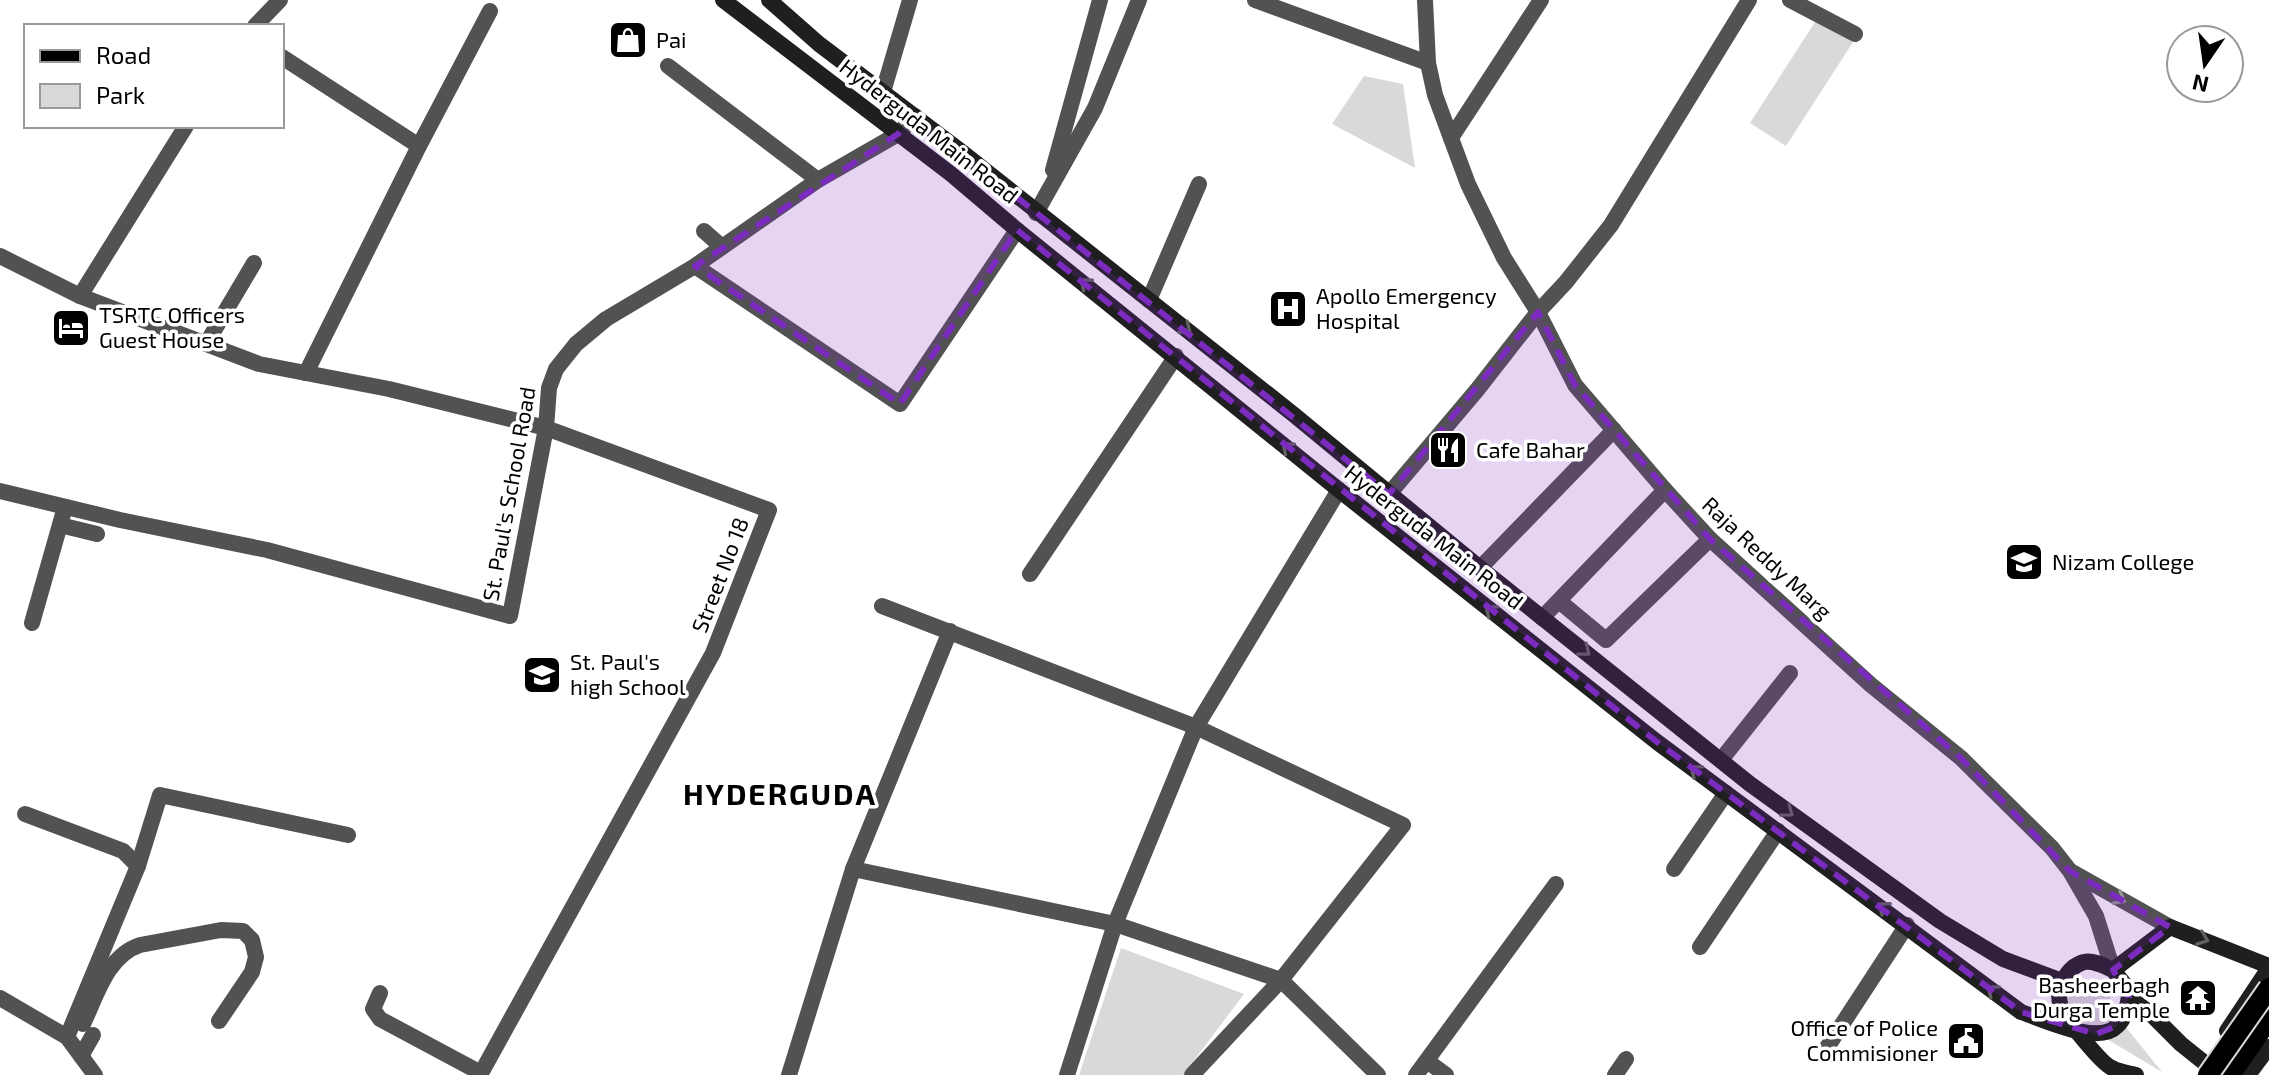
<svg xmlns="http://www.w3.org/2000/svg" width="2269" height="1075" font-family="'Exo 2',sans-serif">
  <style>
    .green { fill: #d9d9d9 }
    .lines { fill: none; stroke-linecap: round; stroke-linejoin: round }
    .primary-casing { stroke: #dbdbdb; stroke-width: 24 }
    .minor { stroke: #525252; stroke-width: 16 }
    .tertiary { stroke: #525252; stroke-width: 16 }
    .secondary { stroke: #1f1f1f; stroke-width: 16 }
    .primary { stroke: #000; stroke-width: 20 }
    .primary-bridge-casing { stroke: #dbdbdb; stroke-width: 24; stroke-linecap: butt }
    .primary-bridge { stroke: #000; stroke-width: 20 }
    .oneway { stroke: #626262 }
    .oneway2 { stroke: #979797 }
    .marked { fill: #7b2cbf; fill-opacity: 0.2; stroke: #7b2cbf; stroke-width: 6; stroke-dasharray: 16 10; stroke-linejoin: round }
    .labels { text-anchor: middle; stroke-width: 7; stroke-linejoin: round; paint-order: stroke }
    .poi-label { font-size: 22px; fill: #000; stroke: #fff; text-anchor: start }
    .street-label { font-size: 22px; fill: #000; stroke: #fff }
    .district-label { font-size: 30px; font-weight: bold; letter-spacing: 2px; fill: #000; stroke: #fff }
  </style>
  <rect width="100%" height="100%" fill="#fff"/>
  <g class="green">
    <path d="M1817,19L1853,42L1786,146L1750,123Z"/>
    <path d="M1364,76L1403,84L1415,168L1332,124Z"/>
    <path d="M1121,948L1244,994L1183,1075H1079Z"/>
    <path d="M2089,984L2102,986L2109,990L2112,1010L2162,1072L2095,1032L2080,1028L2067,1002C2071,990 2076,986 2089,984Z"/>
  </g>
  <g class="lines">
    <g class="primary-casing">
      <path id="primary" d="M2230,1075L2269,1019"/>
    </g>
    <g class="minor">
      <path d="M1255,0L1428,63"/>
      <path d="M1790,0L1855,34"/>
      <path d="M255,26L280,0"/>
      <path d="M282,57L419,146"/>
      <path d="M668,66L818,180"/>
      <path d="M883,92L910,0"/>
      <path d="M1451,138L1541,0"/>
      <path d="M1053,170L1100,0"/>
      <path d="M1036,213L1095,108L1139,0"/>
      <path d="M704,231L722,247"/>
      <path d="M0,256L80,296"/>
      <path d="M695,266L900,404L1017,230"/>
      <path d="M1149,300L1199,184"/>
      <path d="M206,344L254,263"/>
      <path d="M306,373L419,146L490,11"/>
      <path d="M0,491L120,520L267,550L510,616L546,428L389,389L259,364L80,296L186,126"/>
      <path d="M60,525L97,534"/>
      <path d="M1480,568L1614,430"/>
      <path d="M1030,574L1176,356"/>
      <path d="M1559,601L1606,640L1710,539"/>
      <path d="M882,606L1196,727L1403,825L1281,980L1192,1075"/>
      <path d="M1542,618L1665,490"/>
      <path d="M32,623L65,507"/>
      <path d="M1721,760L1790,673"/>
      <path d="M25,814L123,851L138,866"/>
      <path d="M853,869L1115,924L1281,980L1378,1075"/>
      <path d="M1674,869L1726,793"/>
      <path d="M1700,947L1778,831"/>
      <path d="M380,993L373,1009L380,1019L481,1073"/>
      <path d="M0,998L67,1037L95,1075"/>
      <path d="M83,1024C97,995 107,956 140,945L221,930L243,931L252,940L256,957L252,972L219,1021"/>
      <path d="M67,1037L138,866L160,795L348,835"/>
      <path d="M1826,1049L1907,925"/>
      <path d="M81,1056L93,1035"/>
      <path d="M1427,1061L1446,1075"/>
      <path d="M789,1075L853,869L950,631"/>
      <path d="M1067,1075L1115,924L1196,727L1339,490"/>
      <path d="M1416,1075L1556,884"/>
      <path d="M1615,1075L1626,1059"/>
    </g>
    <g class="tertiary">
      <path d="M1425,0L1428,63L1435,95L1468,184L1504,258L1538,312L1575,385L1665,490L1710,539L1871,685L1961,758L2052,848L2070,871L2096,916L2113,970"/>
      <path d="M1389,494L1477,390L1538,312L1566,282L1611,225L1749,0"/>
      <path d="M2072,872L2170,927"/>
      <path d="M480,1075L713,653L769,510L546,428L549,388L556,369L576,344L606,319L695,266L818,180L898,134L915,116"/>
    </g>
    <g class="secondary">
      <path d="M723,0L951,174L1017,230L1339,490L1657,742L2021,1012C2043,1019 2098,1046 2117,1026C2125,1019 2127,1007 2129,997"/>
      <path d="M769,0L819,44L963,153L1293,414L1480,568L1750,784L1940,921L2003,959L2062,981"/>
      <path d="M2113,970C2104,966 2094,960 2084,962C2066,967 2055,990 2061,1007C2065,1019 2102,1064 2112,1068C2119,1072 2128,1073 2136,1075"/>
      <path d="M2113,970L2170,927L2269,966"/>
      <path d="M2113,970L2126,986L2129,997L2150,1013L2181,1044L2206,1064L2223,1074"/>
      <path d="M2227,1031L2269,968"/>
      <path d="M2248,1075L2269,1047"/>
    </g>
    <use href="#primary" class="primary"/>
    <g class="primary-bridge-casing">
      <path id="primary-bridge" d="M2208,1075L2269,988"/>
    </g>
    <use href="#primary-bridge" class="primary-bridge"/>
  </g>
  <defs><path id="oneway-chevron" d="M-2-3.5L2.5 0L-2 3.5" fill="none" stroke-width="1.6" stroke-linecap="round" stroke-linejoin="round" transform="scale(2)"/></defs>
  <g class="oneway">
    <use href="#oneway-chevron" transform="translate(1085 283) rotate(-141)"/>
    <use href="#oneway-chevron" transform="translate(1186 329) rotate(38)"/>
    <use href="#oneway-chevron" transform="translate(1287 447) rotate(-140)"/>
    <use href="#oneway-chevron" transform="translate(1490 610) rotate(-142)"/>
    <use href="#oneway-chevron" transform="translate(1585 651) rotate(38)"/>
    <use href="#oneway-chevron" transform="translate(1695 770) rotate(-143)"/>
    <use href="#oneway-chevron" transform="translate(1788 812) rotate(37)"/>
    <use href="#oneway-chevron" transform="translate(1883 907) rotate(-144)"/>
    <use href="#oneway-chevron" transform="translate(2203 939) rotate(21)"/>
    <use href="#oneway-chevron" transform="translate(1992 990) rotate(-143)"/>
  </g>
  <use class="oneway2" href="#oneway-chevron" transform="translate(2120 899) rotate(29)"/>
  <path class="marked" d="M915,116L1389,494L1538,312L1575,385L1710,539L1961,758L2070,871L2170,927L2113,970L2129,997L2117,1026L2096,1034L2021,1012L1657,742L1017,230L900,404L695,266L898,134Z"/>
  <defs>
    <g id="shop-square" transform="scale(2)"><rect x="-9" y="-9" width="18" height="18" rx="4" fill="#000" stroke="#fff"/><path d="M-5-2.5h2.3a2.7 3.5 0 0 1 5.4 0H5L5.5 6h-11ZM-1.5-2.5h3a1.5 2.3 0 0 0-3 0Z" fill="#fff"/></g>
    <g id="hospital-square" transform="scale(2)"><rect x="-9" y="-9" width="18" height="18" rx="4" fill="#000" stroke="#fff"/><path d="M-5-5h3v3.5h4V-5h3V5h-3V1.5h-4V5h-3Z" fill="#fff"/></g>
    <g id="hotel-square" transform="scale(2)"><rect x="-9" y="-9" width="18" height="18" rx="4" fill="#000" stroke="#fff"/><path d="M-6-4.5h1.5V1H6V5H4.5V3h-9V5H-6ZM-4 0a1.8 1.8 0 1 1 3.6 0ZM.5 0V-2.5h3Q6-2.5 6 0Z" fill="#fff"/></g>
    <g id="restaurant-square" transform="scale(2)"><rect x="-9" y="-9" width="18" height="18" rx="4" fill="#000" stroke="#fff"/><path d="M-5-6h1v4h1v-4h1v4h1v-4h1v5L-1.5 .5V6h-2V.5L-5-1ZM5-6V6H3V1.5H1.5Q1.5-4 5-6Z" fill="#fff"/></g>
    <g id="university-square" transform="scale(2)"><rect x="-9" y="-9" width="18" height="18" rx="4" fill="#000" stroke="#fff"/><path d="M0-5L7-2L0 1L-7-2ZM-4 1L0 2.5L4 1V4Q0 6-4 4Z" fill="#fff"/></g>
    <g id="school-square" transform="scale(2)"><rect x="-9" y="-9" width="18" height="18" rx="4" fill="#000" stroke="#fff"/><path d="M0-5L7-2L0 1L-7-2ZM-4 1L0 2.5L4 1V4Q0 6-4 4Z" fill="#fff"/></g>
    <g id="temple-square" transform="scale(2)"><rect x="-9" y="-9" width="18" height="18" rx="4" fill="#000" stroke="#fff"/><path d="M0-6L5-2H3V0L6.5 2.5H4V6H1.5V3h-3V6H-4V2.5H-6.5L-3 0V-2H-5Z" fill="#fff"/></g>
    <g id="civic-square" transform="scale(2)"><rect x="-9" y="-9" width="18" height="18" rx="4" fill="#000" stroke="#fff"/><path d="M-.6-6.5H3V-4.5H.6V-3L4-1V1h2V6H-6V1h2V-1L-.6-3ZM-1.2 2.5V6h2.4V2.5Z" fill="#fff"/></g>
  </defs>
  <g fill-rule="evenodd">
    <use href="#shop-square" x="628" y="40"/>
    <use href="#hospital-square" x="1288" y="309"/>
    <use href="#hotel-square" x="71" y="328"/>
    <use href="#restaurant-square" x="1448" y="450"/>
    <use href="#university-square" x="2024" y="562"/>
    <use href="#school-square" x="542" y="675"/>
    <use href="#temple-square" x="2198" y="998"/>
    <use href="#civic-square" x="1966" y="1041"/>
  </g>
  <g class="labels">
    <g class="poi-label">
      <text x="656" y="48">Pai</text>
      <text x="1316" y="304">Apollo Emergency<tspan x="1316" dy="25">Hospital</tspan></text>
      <text x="99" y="323">TSRTC Officers<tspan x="99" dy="25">Guest House</tspan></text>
      <text x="1476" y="458">Cafe Bahar</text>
      <text x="2052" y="570">Nizam College</text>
      <text x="570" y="670">St. Paul's<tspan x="570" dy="25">high School</tspan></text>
      <text x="2170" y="993" text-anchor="end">Basheerbagh<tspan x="2170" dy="25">Durga Temple</tspan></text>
      <text x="1938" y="1036" text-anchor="end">Office of Police<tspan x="1938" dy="25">Commisioner</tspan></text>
    </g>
    <g class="street-label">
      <text transform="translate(929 131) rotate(38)" y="8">Hyderguda Main Road</text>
      <text transform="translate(509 494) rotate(-80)" y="8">St. Paul's School Road</text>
      <text transform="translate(1434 537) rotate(38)" y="8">Hyderguda Main Road</text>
      <text transform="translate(1767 558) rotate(43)" y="8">Raja Reddy Marg</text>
      <text transform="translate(720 575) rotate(-69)" y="8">Street No 18</text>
    </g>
    <g class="district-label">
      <text x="780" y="805">HYDERGUDA</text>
    </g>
  </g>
  <rect x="24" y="24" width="260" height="104" fill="#ffffff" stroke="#999999" stroke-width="2"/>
  <rect x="40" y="50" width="40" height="12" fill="#000000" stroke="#999999" stroke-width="2"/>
  <text x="96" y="64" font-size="24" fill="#000000">Road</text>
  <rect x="40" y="84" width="40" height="24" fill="#d9d9d9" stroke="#999999" stroke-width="2"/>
  <text x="96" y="104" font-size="24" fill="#000000">Park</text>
  <g transform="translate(2205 64) rotate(193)"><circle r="38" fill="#ffffff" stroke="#999999" stroke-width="2"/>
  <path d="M0-6L14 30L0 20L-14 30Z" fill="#000000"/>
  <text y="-12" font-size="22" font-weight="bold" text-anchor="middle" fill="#000000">N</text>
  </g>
</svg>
